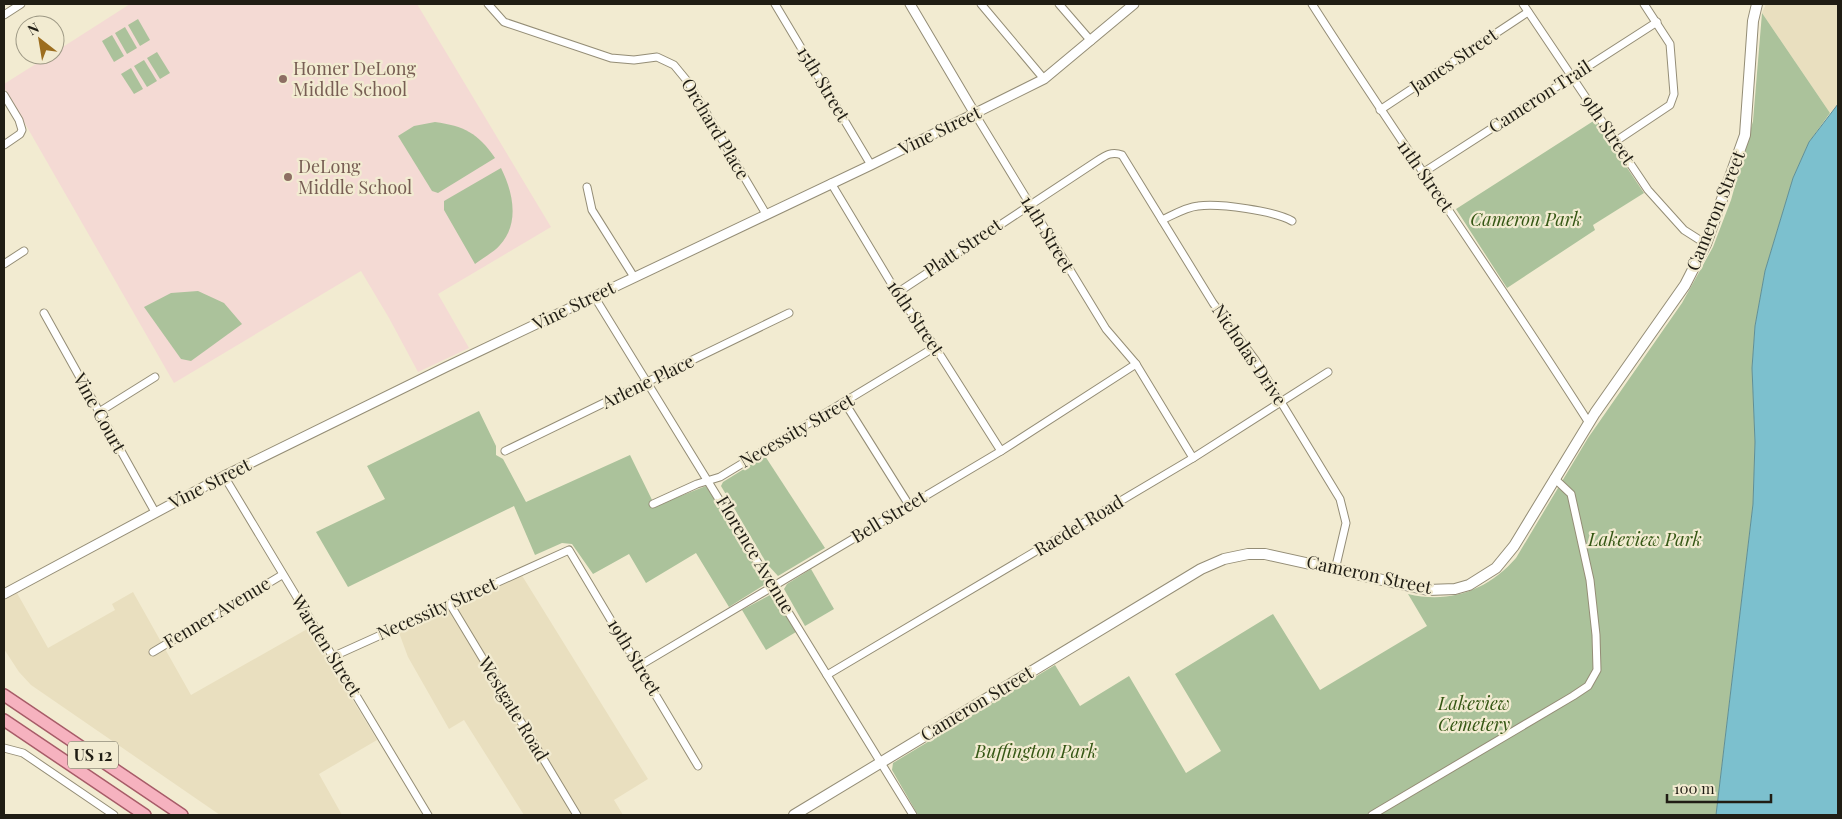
<svg xmlns="http://www.w3.org/2000/svg" width="1842" height="819" font-family="'Playfair Display',serif">
  <style>
    .built { fill: #e9dfbf }
    .education { fill: #f4dad4 }
    .green { fill: #abc29b }
    .water { fill: #7cc0ce; stroke: #608f96 }
    .lines { fill: none; stroke-linecap: round; stroke-linejoin: round }
    .minor-casing { stroke: #948d76; stroke-width: 9 }
    .tertiary-casing { stroke: #948d76; stroke-width: 11 }
    .secondary-casing { stroke: #948d76; stroke-width: 12 }
    .primary-casing { stroke: #a75c68; stroke-width: 14 }
    .minor { stroke: #fff; stroke-width: 7 }
    .tertiary { stroke: #fff; stroke-width: 9 }
    .secondary { stroke: #fff; stroke-width: 10 }
    .primary { stroke: #f6b2bf; stroke-width: 11 }
    .education-dot { fill: #8d6e63; stroke: #f2ebd1; stroke-width: 2 }
    .labels { text-anchor: middle; stroke-width: 4.5; stroke-linejoin: round; paint-order: stroke }
    .shield { fill: #f2ebd1; stroke: #5f5b4d; stroke-width: 1 }
    .shield-label { font-size: 16px; font-weight: bold; fill: #201d14 }
    .street-label { font-size: 18px; fill: #201d14; stroke: #f2ebd1 }
    .education-label { font-size: 18px; fill: #785e54; stroke: #f2ebd1; text-anchor: start }
    .park-label { font-size: 18px; font-style: italic; fill: #355714; stroke: #f2ebd1 }
  </style>
  <rect width="100%" height="100%" fill="#f2ebd1"/>
  <g class="built">
    <path d="M1766,4H1838V104L1830,113L1762,13Z"/>
    <path d="M521,574L648,779L614,800L623,815H524L464,720L449,729L408,657L398,630Z"/>
    <path d="M133,592L191,695L309,628L377,740L319,774L342,815H220L31,685L19,672L4,649V600L17,593L48,648L115,610L112,604Z"/>
  </g>
  <path class="education" d="M130,4H417L551,227L438,294L469,348L418,372L389,318L361,271L174,383L4,87V84L50,55H55V52Z"/>
  <g class="green">
    <path d="M1762,13L1830,113L1809,142L1793,178L1765,271L1755,326L1752,368L1755,442L1753,504L1716,815H918L892,770L893,763L1055,665L1080,706L1129,676L1186,773L1221,751L1175,674L1273,614L1320,690L1427,626L1408,594C1450,604 1488,590 1516,558L1588,438L1682,303L1713,247L1731,200L1753,121Z"/>
    <path d="M138,19L150,40L140,46L128,25Z"/>
    <path d="M125,27L137,48L127,54L115,33Z"/>
    <path d="M112,35L124,56L114,62L102,41Z"/>
    <path d="M157,52L170,73L160,79L147,58Z"/>
    <path d="M144,60L157,81L147,87L134,66Z"/>
    <path d="M131,68L143,89L134,94L121,74Z"/>
    <path d="M1595,120L1644,193L1593,225L1595,230L1507,288L1456,209Z"/>
    <path d="M435,122C464,126 478,133 495,158L438,193L432,191L398,136L414,126Z"/>
    <path d="M501,168C513,192 520,223 500,245C494,252 483,258 475,264L444,210V201Z"/>
    <path d="M198,291L224,303L242,324L191,361L181,359L144,307L171,293Z"/>
    <path d="M479,411L496,446V455L503,459L526,502L630,455L655,506L706,486L764,578V585L729,607L696,553L646,583L629,554L593,574L572,544L562,543L535,555L514,506L348,587L316,532L385,499L367,466Z"/>
    <path d="M765,456L825,548L778,576L767,564L721,486L723,482Z"/>
    <path d="M811,569L834,609L805,626L784,589L787,584Z"/>
    <path d="M770,595L774,597L796,632L766,650L742,610Z"/>
  </g>
  <path class="water" d="M1838,104V815H1716L1753,504L1755,442L1752,368L1755,326L1765,271L1793,178L1809,142Z"/>
  <g class="lines">
    <g class="minor-casing">
      <g id="minor">
        <path d="M488,4L504,22L611,58L634,60L657,57L674,65L688,82L766,214"/>
        <path d="M775,4L871,165"/>
        <path d="M981,4L1044,79"/>
        <path d="M1059,4L1091,41"/>
        <path d="M1312,4C1402,145 1499,281 1589,423"/>
        <path d="M1523,4L1648,190L1684,230L1706,244"/>
        <path d="M4,15L21,4"/>
        <path d="M4,95L19,120L22,130L20,134L4,145"/>
        <path d="M1380,110L1528,12"/>
        <path d="M975,114L1106,329L1136,364L1193,458"/>
        <path d="M1616,141L1670,105L1674,94L1670,44L1644,4"/>
        <path d="M1424,172L1657,22"/>
        <path d="M831,183L897,293L935,347L1001,451"/>
        <path d="M587,187L592,210L634,277"/>
        <path d="M1162,220C1173,215 1186,207 1198,206C1219,203 1275,211 1292,221"/>
        <path d="M4,264L24,251"/>
        <path d="M897,293L1097,161C1106,155 1112,151 1122,155L1213,303L1256,361L1340,499L1346,523L1335,570"/>
        <path d="M594,296L913,815"/>
        <path d="M44,313L155,512"/>
        <path d="M845,403L909,505"/>
        <path d="M99,412L155,377"/>
        <path d="M505,451L789,313"/>
        <path d="M224,476L428,815"/>
        <path d="M653,504L697,484L720,477L935,347"/>
        <path d="M450,604L577,815"/>
        <path d="M153,652L282,575"/>
        <path d="M332,657L569,550L698,766"/>
        <path d="M639,666L1001,451L1136,364"/>
        <path d="M827,675L1193,458L1328,372"/>
        <path d="M4,748L23,753L114,815"/>
        <path d="M1372,815L1573,696L1588,686L1597,670L1596,635L1590,580L1571,494L1554,478"/>
      </g>
    </g>
    <g class="tertiary-casing">
      <g id="tertiary">
        <path d="M910,4L975,114"/>
        <path d="M4,594L224,476L446,367L871,165L1044,79L1134,4"/>
      </g>
    </g>
    <g class="secondary-casing">
      <path id="secondary" d="M794,815L1201,569L1224,559L1248,554H1265L1428,590L1455,589L1469,585L1496,568L1514,546L1595,413L1685,285L1706,244L1745,135L1753,21L1757,4"/>
    </g>
    <g class="primary-casing">
      <g id="primary">
        <path d="M4,695L182,815"/>
        <path d="M4,720L145,815"/>
      </g>
    </g>
    <use href="#minor" class="minor"/>
    <use href="#tertiary" class="tertiary"/>
    <use href="#secondary" class="secondary"/>
    <use href="#primary" class="primary"/>
  </g>
  <g class="education-dot">
    <circle cx="283" cy="79" r="5"/>
    <circle cx="288" cy="177" r="5"/>
  </g>
  <g class="labels">
    <rect class="shield" x="68" y="741.5" width="50" height="27" rx="4"/>
    <g class="shield-label">
      <text x="93" y="761">US 12</text>
    </g>
    <g class="street-label">
      <text transform="translate(1454 61) rotate(-34)" y="6">James Street</text>
      <text transform="translate(823 84) rotate(59)" y="6">15th Street</text>
      <text transform="translate(1540 97) rotate(-33)" y="6">Cameron Trail</text>
      <text transform="translate(715 129) rotate(59)" y="6">Orchard Place</text>
      <text transform="translate(1608 130) rotate(56)" y="6">9th Street</text>
      <text transform="translate(940 131) rotate(-26)" y="6">Vine Street</text>
      <text transform="translate(1425 176) rotate(55)" y="6">11th Street</text>
      <text transform="translate(1716 211) rotate(-68)" y="6">Cameron Street</text>
      <text transform="translate(1047 234) rotate(59)" y="6">14th Street</text>
      <text transform="translate(963 248) rotate(-34)" y="6">Platt Street</text>
      <text transform="translate(574 306) rotate(-26)" y="6">Vine Street</text>
      <text transform="translate(915 318) rotate(56)" y="6">16th Street</text>
      <text transform="translate(1249 355) rotate(56)" y="6">Nicholas Drive</text>
      <text transform="translate(648 382) rotate(-26)" y="6">Arlene Place</text>
      <text transform="translate(99 413) rotate(61)" y="6">Vine Court</text>
      <text transform="translate(797 431) rotate(-30)" y="6">Necessity Street</text>
      <text transform="translate(210 484) rotate(-27)" y="6">Vine Street</text>
      <text transform="translate(889 517) rotate(-31)" y="6">Bell Street</text>
      <text transform="translate(1079 526) rotate(-31)" y="6">Raedel Road</text>
      <text transform="translate(755 555) rotate(59)" y="6">Florence Avenue</text>
      <text transform="translate(1369 575) rotate(12)" y="6">Cameron Street</text>
      <text transform="translate(437 609) rotate(-24)" y="6">Necessity Street</text>
      <text transform="translate(217 613) rotate(-31)" y="6">Fenner Avenue</text>
      <text transform="translate(326 646) rotate(58)" y="6">Warden Street</text>
      <text transform="translate(634 657) rotate(59)" y="6">19th Street</text>
      <text transform="translate(977 704) rotate(-31)" y="6">Cameron Street</text>
      <text transform="translate(513 709) rotate(59)" y="6">Westgate Road</text>
    </g>
    <g class="education-label">
      <text x="293" y="75">Homer DeLong<tspan x="293" dy="21">Middle School</tspan></text>
      <text x="298" y="173">DeLong<tspan x="298" dy="21">Middle School</tspan></text>
    </g>
    <g class="park-label">
      <text x="1526" y="226">Cameron Park</text>
      <text x="1645" y="546">Lakeview Park</text>
      <text x="1474" y="710">Lakeview<tspan x="1474" dy="21">Cemetery</tspan></text>
      <text x="1036" y="758">Buffington Park</text>
    </g>
  </g>
  <rect width="1842" height="819" fill="none" stroke="#201d14" stroke-width="10"/>
  <g transform="translate(40 40) rotate(329)"><circle r="24" fill="#f2ebd1" stroke="#9e9985"/>
  <path d="M0-4L9 19L0 12L-9 19Z" fill="#9c6d1e"/>
  <text y="-8" font-size="14" font-weight="bold" text-anchor="middle" fill="#201d14">N</text>
  </g>
  <path d="M1667 794v8h104v-8" fill="none" stroke="#201d14" stroke-width="2.5"/>
  <text x="1674" y="794" font-size="15" fill="#201d14" stroke="#f2ebd1" stroke-width="4" paint-order="stroke">100 m</text>
</svg>
